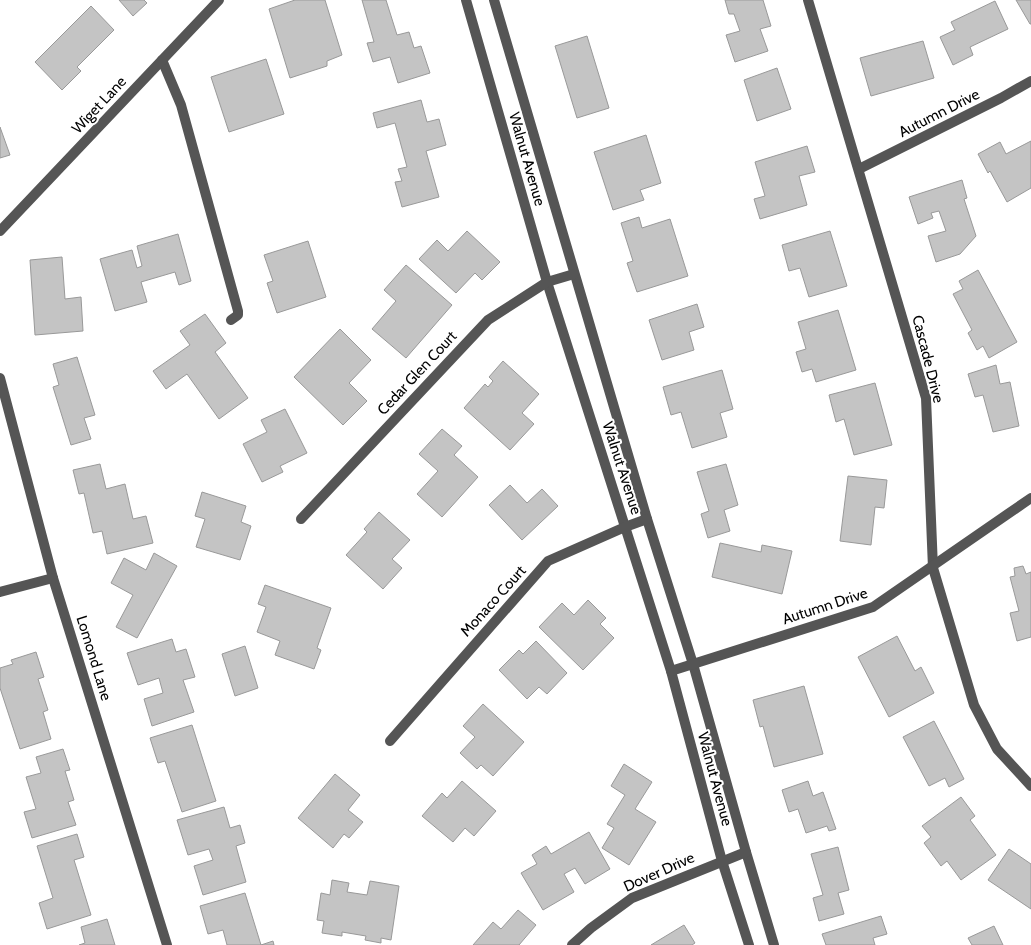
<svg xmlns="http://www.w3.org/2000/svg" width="1031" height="945" font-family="Cabin,sans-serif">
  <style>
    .building { fill: #c4c4c4; stroke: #999 }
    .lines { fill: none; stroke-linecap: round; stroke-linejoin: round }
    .minor { stroke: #555; stroke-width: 10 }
    .labels { text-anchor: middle; stroke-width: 4; stroke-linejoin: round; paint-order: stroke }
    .street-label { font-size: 15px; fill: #000; stroke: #fff }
  </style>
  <rect width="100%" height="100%" fill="#fff"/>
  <g class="building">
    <path d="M119,0H144L147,3L133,16Z"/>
    <path d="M295,0H325L342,55L327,61V66L290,78L269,9Z"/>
    <path d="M362,0H386L397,35L409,32L414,48L421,46L430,73L398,83L390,57L373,62L367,43L374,42Z"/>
    <path d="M725,0H763L771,26L760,29L768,51L735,62L726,35L740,31L734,14H729Z"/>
    <path d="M1016,0H1031V24H1030Z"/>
    <path d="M995,1L1008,29L970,47L973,55L953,65L940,37L955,30L951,22Z"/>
    <path d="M91,6L114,30L77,67L81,71L62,90L35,62Z"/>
    <path d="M587,36L609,108L577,118L555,46Z"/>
    <path d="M923,41L934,78L871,96L860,58Z"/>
    <path d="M266,59L284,114L229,132L211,77Z"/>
    <path d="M777,68L791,109L757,121L744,80Z"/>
    <path d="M421,100L427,122L439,119L446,145L426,151L439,197L402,207L395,182L402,181L398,169L407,167L395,123L377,128L373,113Z"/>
    <path d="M0,127L10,155L0,158Z"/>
    <path d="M646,135L661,183L640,190L644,200L613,210L594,152Z"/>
    <path d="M1031,141V188L1007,202L990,171L988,173L978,154L1000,142L1006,154Z"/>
    <path d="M807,146L815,172L799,176L807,205L760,219L754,199L765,196L755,162Z"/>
    <path d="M962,180L967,198L964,199L976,236L960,254L936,262L928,236L946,231L939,211L931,213L933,218L918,224L909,197Z"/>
    <path d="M639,217L642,228L670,219L688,276L637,292L627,263L633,261L621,223Z"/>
    <path d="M467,231L500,262L482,280L475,273L456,293L419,259L437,240L448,251Z"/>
    <path d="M830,231L847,286L809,297L800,268L789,271L782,245Z"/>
    <path d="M178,234L191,281L179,285L175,272L141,282L147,302L115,311L100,259L132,250L137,268L142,266L137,246Z"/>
    <path d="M308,241L326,297L277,313L267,283L273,281L264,255Z"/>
    <path d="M62,257L65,299L81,297L83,331L35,335L30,260Z"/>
    <path d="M406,265L452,305L406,358L372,329L396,301L384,290Z"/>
    <path d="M978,270L1017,342L989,358L983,346L977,350L968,333L972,330L953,294L963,289L959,281Z"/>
    <path d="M697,304L704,327L689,332L694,350L662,360L649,320Z"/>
    <path d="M838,310L856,370L816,382L812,369L802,372L796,352L806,349L798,322Z"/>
    <path d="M205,314L226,343L215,352L248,398L219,419L187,374L166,389L153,371L190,345L180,331Z"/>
    <path d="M340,329L371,360L349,383L367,401L343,425L294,377Z"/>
    <path d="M77,357L95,415L84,418L91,439L71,445L53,387L59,385L53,364Z"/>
    <path d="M503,361L539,394L522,413L534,424L510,450L464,408L485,384L488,387L493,381L489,377Z"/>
    <path d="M996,365L1000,384L1010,382L1019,426L993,432L983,395L975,397L968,374Z"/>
    <path d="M722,370L733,409L720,413L727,437L692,448L681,412L671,415L663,387Z"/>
    <path d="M875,383L892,445L854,455L844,419L836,422L829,395Z"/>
    <path d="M285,409L307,453L280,466L283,472L262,482L243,444L267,432L261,420Z"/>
    <path d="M442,429L462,446L454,455L478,477L442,517L417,494L438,471L419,454Z"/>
    <path d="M100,464L106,489L125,484L133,519L146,516L153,543L107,554L102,531L93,533L84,493L79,494L73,470Z"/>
    <path d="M726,464L738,505L724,510L730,531L708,538L701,514L709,511L697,472Z"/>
    <path d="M848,476L887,480L884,508L875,507L871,545L840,541Z"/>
    <path d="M510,485L527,503L542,489L558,506L522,540L489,505Z"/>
    <path d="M202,492L246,506L241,522L251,526L240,560L196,547L205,519L195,516Z"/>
    <path d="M379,512L410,540L392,559L402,568L383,589L346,555L367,532L364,529Z"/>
    <path d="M720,543L761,552L762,545L792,551L782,594L712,577Z"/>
    <path d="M154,553L177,566L137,638L116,627L133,595L111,583L124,558L146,570Z"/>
    <path d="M1023,566L1026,574L1031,572V637L1017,641L1010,613L1019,611L1010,577L1015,576L1014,568Z"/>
    <path d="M265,585L331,608L317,648L321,650L314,669L275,655L280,641L257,632L266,607L258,604Z"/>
    <path d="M588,600L606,618L600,624L614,638L583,670L539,627L562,603L574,615Z"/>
    <path d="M897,636L915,671L921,667L934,693L889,717L858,657Z"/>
    <path d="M172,639L176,652L186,649L195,677L183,680L194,712L152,726L144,699L163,693L159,678L138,685L127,653Z"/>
    <path d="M536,641L567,673L547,694L539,687L527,699L499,670L519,650L523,654Z"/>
    <path d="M245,646L258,688L235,696L222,654Z"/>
    <path d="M36,652L44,677L38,679L48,710L43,712L51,739L20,749L0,688V668L13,664L11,660Z"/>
    <path d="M804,686L823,754L774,767L763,726L760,727L753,700Z"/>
    <path d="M483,704L524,742L493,776L481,765L477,769L460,753L475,737L463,726Z"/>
    <path d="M934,721L964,779L949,787L945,778L929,786L903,737Z"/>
    <path d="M192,725L216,801L182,812L165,761L158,763L150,738Z"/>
    <path d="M63,749L70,770L65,771L74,800L68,802L76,825L32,838L24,812L36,809L26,777L41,773L36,757Z"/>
    <path d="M624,764L652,782L635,809L656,822L629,865L602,848L614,828L607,824L625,795L611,786Z"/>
    <path d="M335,774L360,795L348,810L363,822L349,838L344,834L333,848L298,818Z"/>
    <path d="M462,781L496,811L474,836L465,828L453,842L422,816L442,793L447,798Z"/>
    <path d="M808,781L813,796L823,792L836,829L829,831L827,826L806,833L798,809L789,812L782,790Z"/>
    <path d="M961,797L975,816L970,820L996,855L961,880L947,861L941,866L924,843L931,837L922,826Z"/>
    <path d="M224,807L230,828L240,825L245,843L236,846L246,882L203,895L194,866L213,860L209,849L188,855L177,820Z"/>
    <path d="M589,832L610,869L585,884L575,868L564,874L574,892L543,910L521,873L537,864L532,855L546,846L551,854Z"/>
    <path d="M77,834L84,857L74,860L91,915L47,929L39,903L53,898L37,846Z"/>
    <path d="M838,847L849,890L838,893L844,914L819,921L813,898L823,895L811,854Z"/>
    <path d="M1009,849L1031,864V909L988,880Z"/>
    <path d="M332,880L349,883L347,892L367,895L370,881L399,886L391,940L381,938V943L365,940L366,936L342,932V936L322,933L324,921L317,920L321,893L330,895Z"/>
    <path d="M245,893L261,945L273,941L274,945H227L223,930L208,934L200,906Z"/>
    <path d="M518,910L536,925L519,945H473L493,922L501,929Z"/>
    <path d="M881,916L887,934L873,938L875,945H826L822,934Z"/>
    <path d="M107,919L115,945H79L85,943L81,927Z"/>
    <path d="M684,925L695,943L692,945H651Z"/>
    <path d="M994,926L1003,945H972L968,938Z"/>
  </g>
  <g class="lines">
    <g class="minor">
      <path d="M466,0L547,282L671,671L722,861L749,945"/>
      <path d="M494,0L647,519L693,664L746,852L774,945"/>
      <path d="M808,0L926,398L933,568L974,705L997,749L1031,786"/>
      <path d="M162,60L181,105L238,311V315L231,320"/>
      <path d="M859,169L1001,98L1031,81"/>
      <path d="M0,231L219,0"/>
      <path d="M0,378L53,578L167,945"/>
      <path d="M301,519L488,320L547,282L574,274"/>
      <path d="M0,592L53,578"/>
      <path d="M671,671L873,607L1031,498"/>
      <path d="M390,741L548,561L625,527L647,519"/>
      <path d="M572,945L591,928L632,898L746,852"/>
    </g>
  </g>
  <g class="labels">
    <g class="street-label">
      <text transform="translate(99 105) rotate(-47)" y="5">Wiget Lane</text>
      <text transform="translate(939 113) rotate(-27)" y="5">Autumn Drive</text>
      <text transform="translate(527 159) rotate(74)" y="5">Walnut Avenue</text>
      <text transform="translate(928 359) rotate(76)" y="5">Cascade Drive</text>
      <text transform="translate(417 373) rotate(-47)" y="5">Cedar Glen Court</text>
      <text transform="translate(622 468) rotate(72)" y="5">Walnut Avenue</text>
      <text transform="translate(493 601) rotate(-48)" y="5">Monaco Court</text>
      <text transform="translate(825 606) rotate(-18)" y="5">Autumn Drive</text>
      <text transform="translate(94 658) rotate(73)" y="5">Lomond Lane</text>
      <text transform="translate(715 779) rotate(75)" y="5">Walnut Avenue</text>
      <text transform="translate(659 872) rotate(-24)" y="5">Dover Drive</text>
    </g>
  </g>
</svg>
